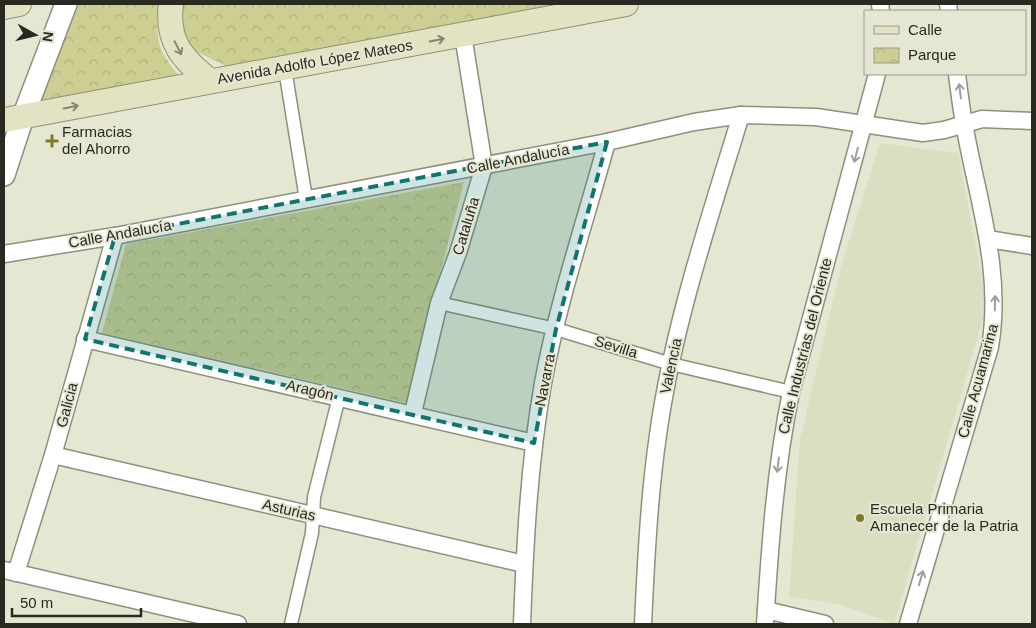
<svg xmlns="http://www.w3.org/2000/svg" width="1036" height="628" font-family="Helvetica,sans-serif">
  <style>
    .built { fill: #dcdec2 }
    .park { fill: url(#park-crowns) }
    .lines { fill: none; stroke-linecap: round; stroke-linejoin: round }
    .pedestrian-casing { stroke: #8e8f7d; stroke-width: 15 }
    .minor-casing { stroke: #8e8f7d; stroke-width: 19 }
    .tertiary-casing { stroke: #8e8f7d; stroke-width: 24 }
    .secondary-casing { stroke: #8e8f7d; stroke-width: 26 }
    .pedestrian { stroke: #fff; stroke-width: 12 }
    .minor { stroke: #fff; stroke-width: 16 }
    .tertiary { stroke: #fff; stroke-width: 21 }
    .secondary { stroke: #e3e3c3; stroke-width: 24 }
    .oneway { stroke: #868672 }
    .oneway2 { stroke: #9f9f9b }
    .marked { fill: #0f766e; fill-opacity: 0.2; stroke: #0f766e; stroke-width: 4; stroke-dasharray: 10 6; stroke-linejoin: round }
    .poi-dot { fill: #7d7c24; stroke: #e6e7d3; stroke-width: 2 }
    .labels { text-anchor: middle; stroke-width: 4; stroke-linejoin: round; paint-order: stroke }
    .street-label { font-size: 15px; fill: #292921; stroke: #e6e7d3 }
    .poi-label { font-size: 15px; fill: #292921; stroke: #e6e7d3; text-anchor: start }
  </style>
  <defs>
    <pattern id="park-crowns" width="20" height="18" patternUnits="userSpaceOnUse" patternTransform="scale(1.25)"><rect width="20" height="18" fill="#cdce91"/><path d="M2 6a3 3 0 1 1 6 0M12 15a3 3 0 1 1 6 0" fill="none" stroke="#b0b17d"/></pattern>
  </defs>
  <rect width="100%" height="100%" fill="#e6e7d3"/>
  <path class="built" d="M880,143L958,153L986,299L983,319L894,624L839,604L789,597L800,439L841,267Z"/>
  <g class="park">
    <path d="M79,4H159C156,40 156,48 180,77L37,104Z"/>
    <path d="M182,4H565L228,67L191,49L180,31Z"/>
    <path d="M464,182L406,403L102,333L126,244Z"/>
  </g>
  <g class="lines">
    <g class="pedestrian-casing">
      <g id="pedestrian">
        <path d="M285,69L306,199"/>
        <path d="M439,303L556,329L671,364L791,392"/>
        <path d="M291,624L312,533L314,497L339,397"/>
      </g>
    </g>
    <g class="minor-casing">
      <g id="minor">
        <path d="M880,4L881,11"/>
        <path d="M948,4L949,11"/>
        <path d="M988,239L1032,246"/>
        <path d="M4,254L115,236L607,142L694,122L741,115L816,117L923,133L944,130L982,119L1032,121"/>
        <path d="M85,339L534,443"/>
        <path d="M413,413L439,303L458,253L484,166L463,35"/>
        <path d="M53,455L524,564"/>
        <path d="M4,570L238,624"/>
        <path d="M16,573L53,455L115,236"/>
        <path d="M766,610L825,624"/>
        <path d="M522,624C525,544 529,463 543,383C558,302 585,222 607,142"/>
        <path d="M643,624C646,561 649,497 658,435C673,326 709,220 741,115"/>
        <path d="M765,624C770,546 775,470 791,392L877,74"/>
        <path d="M908,624L990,347C1003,269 977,199 964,123C961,107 959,90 957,74"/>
      </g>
    </g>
    <g class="tertiary-casing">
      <path id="tertiary" d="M4,175L23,117L66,4"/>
    </g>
    <g class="secondary-casing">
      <g id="secondary">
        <path d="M171,4C166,41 182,59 210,81"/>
        <path d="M4,7L19,4"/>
        <path d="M4,120L626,4"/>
      </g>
    </g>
    <use href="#pedestrian" class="pedestrian"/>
    <use href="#minor" class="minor"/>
    <use href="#tertiary" class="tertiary"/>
    <use href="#secondary" class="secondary"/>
  </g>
  <defs><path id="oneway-shaft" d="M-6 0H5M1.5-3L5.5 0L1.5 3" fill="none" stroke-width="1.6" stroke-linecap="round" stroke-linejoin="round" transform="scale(1.25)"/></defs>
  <g class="oneway">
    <use href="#oneway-shaft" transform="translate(437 40) rotate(-11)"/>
    <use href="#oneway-shaft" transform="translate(178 48) rotate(63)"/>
    <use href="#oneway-shaft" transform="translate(71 107) rotate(-11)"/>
  </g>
  <g class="oneway2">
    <use href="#oneway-shaft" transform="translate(960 91) rotate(-97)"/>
    <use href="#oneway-shaft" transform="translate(856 155) rotate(105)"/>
    <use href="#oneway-shaft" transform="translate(995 303) rotate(-89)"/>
    <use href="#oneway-shaft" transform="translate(778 465) rotate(97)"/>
    <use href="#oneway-shaft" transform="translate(921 578) rotate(-73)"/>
  </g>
  <path class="marked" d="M607,142L556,329L534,443L85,339L115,236Z"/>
  <g class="poi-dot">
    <path d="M49.5 133.5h5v5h5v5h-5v5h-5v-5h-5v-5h5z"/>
    <circle cx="860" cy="518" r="5"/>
  </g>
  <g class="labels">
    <g class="street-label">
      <text transform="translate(315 62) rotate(-10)" y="5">Avenida Adolfo López Mateos</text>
      <text transform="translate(518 159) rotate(-11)" y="5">Calle Andalucía</text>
      <text transform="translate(466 226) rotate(-73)" y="5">Cataluña</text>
      <text transform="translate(120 234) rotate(-10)" y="5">Calle Andalucía</text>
      <text transform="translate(805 346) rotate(-76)" y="5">Calle Industrias del Oriente</text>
      <text transform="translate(616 347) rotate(17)" y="5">Sevilla</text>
      <text transform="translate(671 366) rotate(-78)" y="5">Valencia</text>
      <text transform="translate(545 380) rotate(-79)" y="5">Navarra</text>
      <text transform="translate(978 381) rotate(-75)" y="5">Calle Acuamarina</text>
      <text transform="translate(310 390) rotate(13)" y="5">Aragón</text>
      <text transform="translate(67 405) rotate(-75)" y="5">Galicia</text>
      <text transform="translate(289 510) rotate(13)" y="5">Asturias</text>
    </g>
    <g class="poi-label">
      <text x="62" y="137">Farmacias<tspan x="62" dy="17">del Ahorro</tspan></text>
      <text x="870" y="514">Escuela Primaria<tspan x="870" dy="17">Amanecer de la Patria</tspan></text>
    </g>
  </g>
  <rect width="1036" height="628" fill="none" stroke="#292921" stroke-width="10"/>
  <rect x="864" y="10" width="162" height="65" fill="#e6e7d3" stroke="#9a9b8c"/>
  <rect x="874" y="26" width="25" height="8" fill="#e3e3c3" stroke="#9a9b8c"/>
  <text x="908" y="35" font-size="15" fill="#292921">Calle</text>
  <rect x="874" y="48" width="25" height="15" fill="url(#park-crowns)" stroke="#9a9b8c"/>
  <text x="908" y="60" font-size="15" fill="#292921">Parque</text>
  <g transform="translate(35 35) rotate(98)" stroke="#e6e7d3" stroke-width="4" paint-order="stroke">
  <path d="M0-4L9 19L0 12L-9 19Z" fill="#292921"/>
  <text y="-8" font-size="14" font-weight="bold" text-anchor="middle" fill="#292921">N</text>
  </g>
  <path d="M12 608v8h129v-8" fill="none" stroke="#292921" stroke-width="2.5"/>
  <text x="20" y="608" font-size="15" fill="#292921" stroke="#e6e7d3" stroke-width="4" paint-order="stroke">50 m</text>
</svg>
